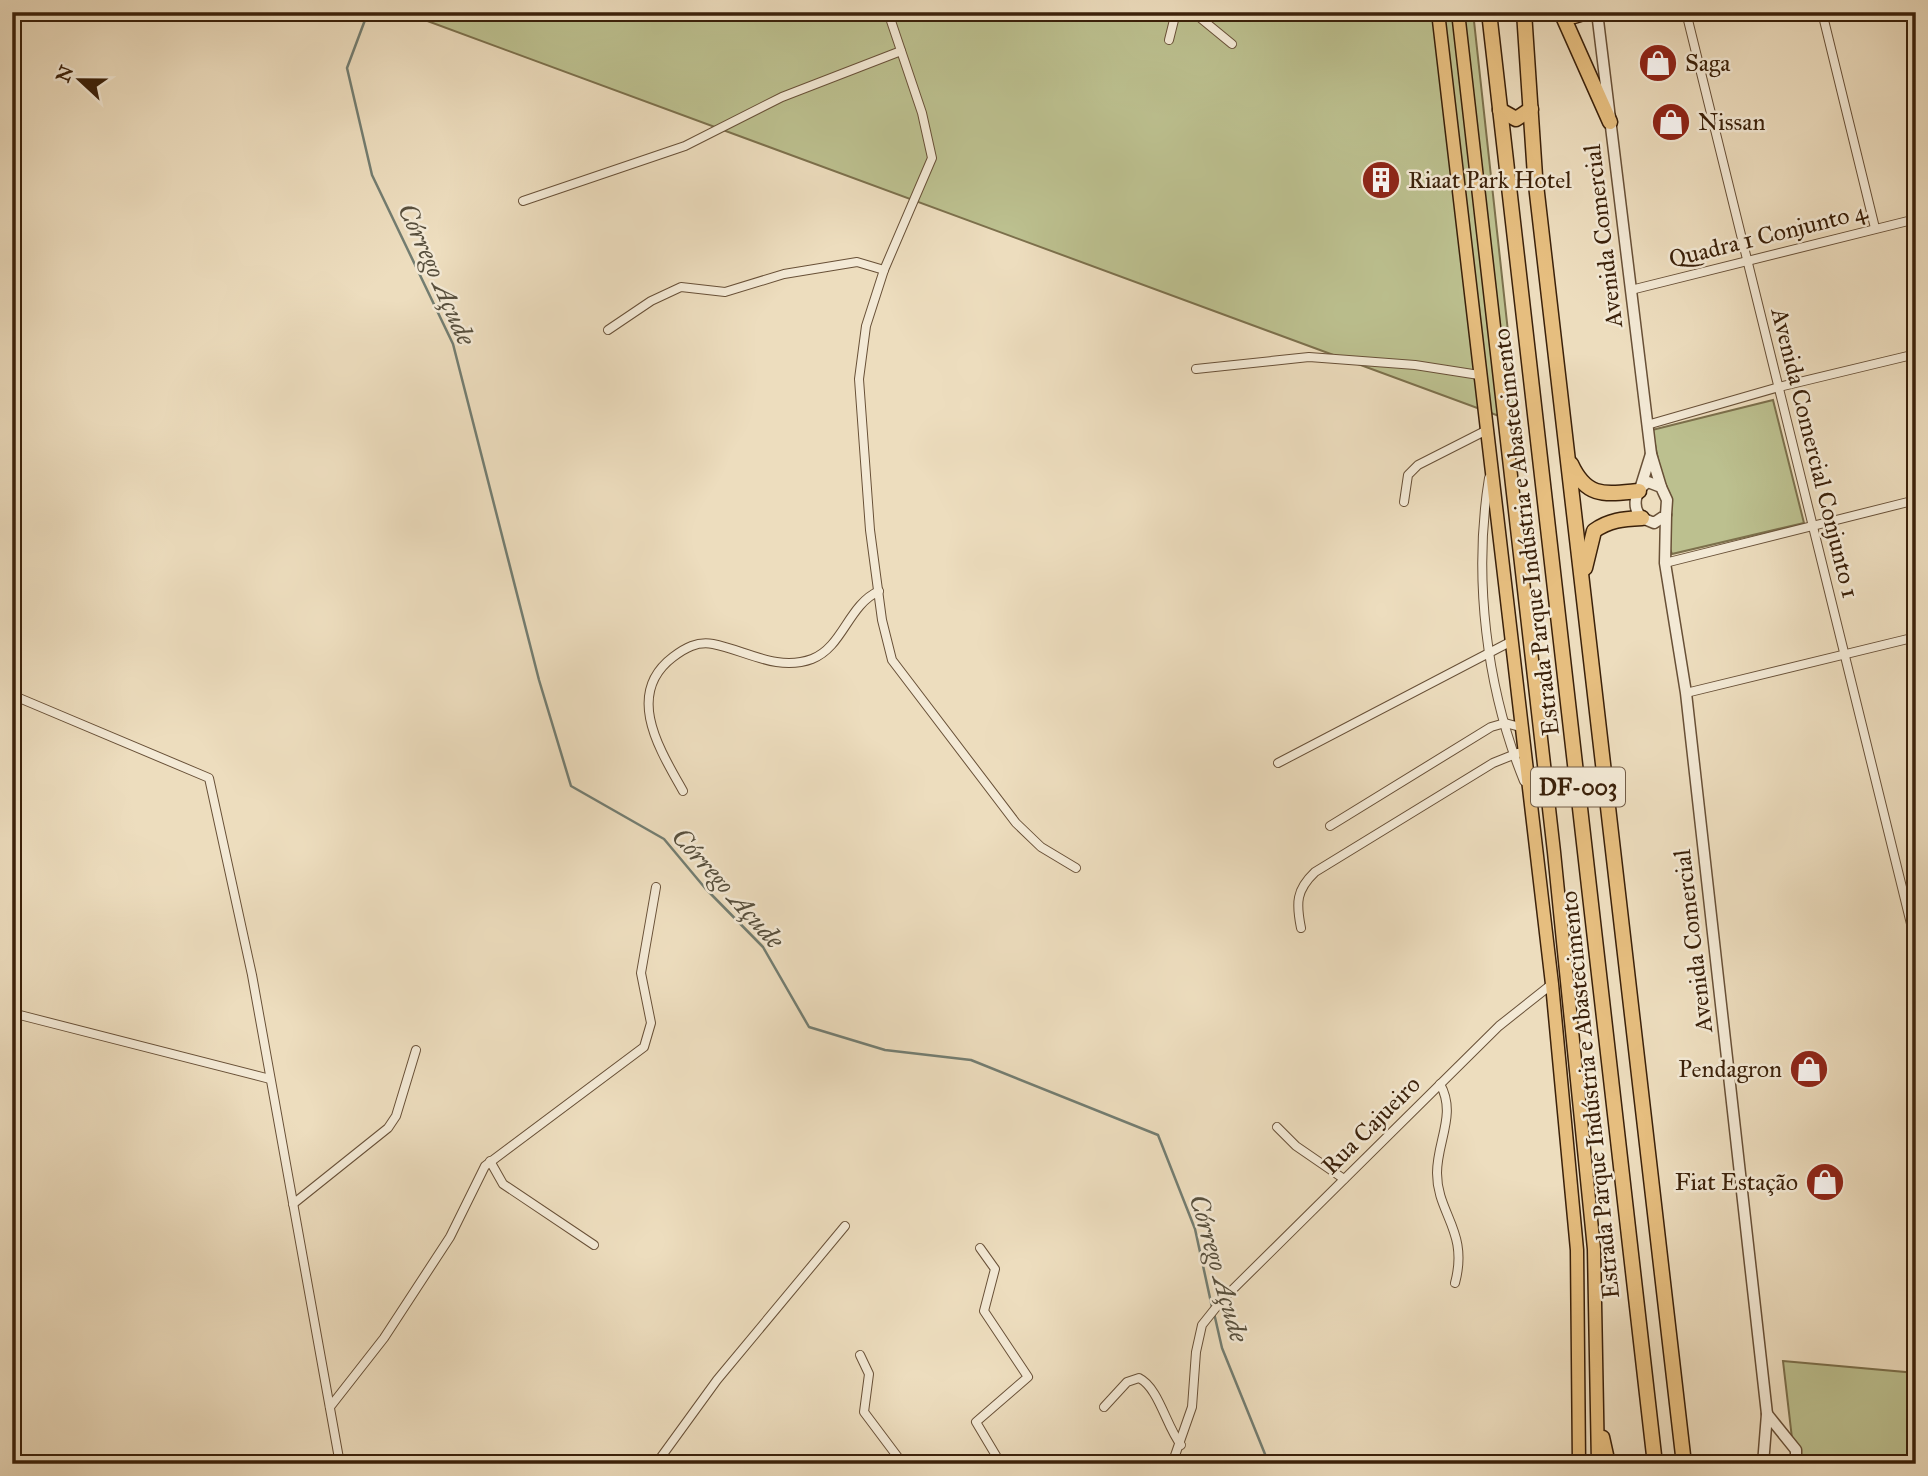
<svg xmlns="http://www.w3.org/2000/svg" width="1928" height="1476" font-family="'IM FELL Great Primer',serif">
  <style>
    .green { fill: #bcc08f; stroke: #7c704c; stroke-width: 2 }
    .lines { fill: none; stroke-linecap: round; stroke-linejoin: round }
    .stream { stroke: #737d71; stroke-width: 2.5 }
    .minor-casing { stroke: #685037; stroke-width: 10 }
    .tertiary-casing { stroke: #685037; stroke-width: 13 }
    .primary-casing { stroke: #3b210a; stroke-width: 15 }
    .trunk-casing { stroke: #3b210a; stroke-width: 17 }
    .minor { stroke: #f3e9d5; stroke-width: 8 }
    .tertiary { stroke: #f3e9d5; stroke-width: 10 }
    .primary { stroke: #e6be7f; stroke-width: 12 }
    .trunk { stroke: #e6be7f; stroke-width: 14 }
    .labels { text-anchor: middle; stroke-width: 5; stroke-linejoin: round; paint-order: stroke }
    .shield { fill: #f3e9d5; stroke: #725d47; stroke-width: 2 }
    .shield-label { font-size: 23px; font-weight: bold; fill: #3b210a }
    .poi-label { font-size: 24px; fill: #3b210a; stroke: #f3e9d5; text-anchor: start }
    .street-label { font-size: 24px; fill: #3b210a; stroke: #f3e9d5 }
    .water-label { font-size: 26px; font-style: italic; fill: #574f3d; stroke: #f3e9d5 }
  </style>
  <rect width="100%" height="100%" fill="#edddbe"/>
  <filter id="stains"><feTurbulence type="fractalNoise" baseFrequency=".00286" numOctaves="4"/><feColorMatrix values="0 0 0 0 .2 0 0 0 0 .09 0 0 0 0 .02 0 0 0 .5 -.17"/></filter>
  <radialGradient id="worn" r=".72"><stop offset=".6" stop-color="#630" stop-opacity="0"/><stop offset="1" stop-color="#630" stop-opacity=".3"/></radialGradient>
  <g class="green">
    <path d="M403,12H1473L1518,423Z"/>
    <path d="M1773,400L1804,523L1672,554L1668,544L1670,494L1663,483L1652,430Z"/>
    <path d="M1783,1361L1916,1373V1464H1795Z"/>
  </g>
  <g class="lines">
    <g class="stream">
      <path d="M368,12L347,68L372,175L453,344L539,680L571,786L664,839L705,888L763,947L809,1027L885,1050L971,1060L1158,1135L1195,1229L1212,1307"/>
      <path d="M1214,1313L1222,1348L1269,1464"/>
    </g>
    <g class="minor-casing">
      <g id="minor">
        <path d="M888,12L922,113L932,158L884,270L866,326L859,379L870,530L882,620L892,660L1016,823L1041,847L1076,868"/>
        <path d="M1193,12L1232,44"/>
        <path d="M1686,12L1916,944"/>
        <path d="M1822,12L1875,228"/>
        <path d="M1169,40L1176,12"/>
        <path d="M523,201L685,146L782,97L901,51"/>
        <path d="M1631,290L1916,219"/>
        <path d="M608,330L651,301L681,287L725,292L784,274L857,262L884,270"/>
        <path d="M1196,369L1309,357L1415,365L1479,375"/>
        <path d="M1647,425L1779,387L1916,354"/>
        <path d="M1489,478C1473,577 1486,688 1524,781"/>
        <path d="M1404,502L1408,475L1418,465L1485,431"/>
        <path d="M1665,563L1916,500"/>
        <path d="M1686,693L1916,637"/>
        <path d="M12,695L209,778L252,975L340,1464"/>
        <path d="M1278,763L1510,642"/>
        <path d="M683,791C660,750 624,694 673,657C685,648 697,641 713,644C745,650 777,672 812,659C843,647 848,605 879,591"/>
        <path d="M1330,826L1491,727L1505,723L1520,727"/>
        <path d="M1301,928C1296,903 1296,890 1315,872L1493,763L1518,753"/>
        <path d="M12,1013L270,1079"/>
        <path d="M1440,1084C1457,1114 1437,1141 1437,1173C1437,1214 1469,1231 1455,1283"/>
        <path d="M1277,1127L1296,1146L1344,1179"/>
        <path d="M490,1161L503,1184L594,1245"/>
        <path d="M293,1204L388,1128L396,1116L416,1050"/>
        <path d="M980,1248L995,1269L984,1311L1028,1377L976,1422L1001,1464"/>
        <path d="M1913,1329L1916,1317"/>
        <path d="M860,1355L869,1374L864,1412L903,1464"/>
        <path d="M330,1407L384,1338L450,1237L485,1166L644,1047L651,1023L641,973L656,887"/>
        <path d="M1104,1407L1127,1382L1139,1378C1159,1388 1166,1426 1181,1445"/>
        <path d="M656,1464L717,1380L845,1226"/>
        <path d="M1172,1464L1192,1407L1196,1352L1202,1325L1222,1300L1499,1026L1552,984"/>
      </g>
    </g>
    <g class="tertiary-casing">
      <g id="tertiary">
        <path d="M1597,12L1651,454L1661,487"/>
        <path d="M1648,482L1661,487L1667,500L1666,515L1654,523L1642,518C1631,507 1635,490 1648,482Z"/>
        <path d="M1641,486L1651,454"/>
        <path d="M1666,515L1665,563L1686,693L1767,1414L1763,1464"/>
        <path d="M1767,1414L1796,1450V1464"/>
      </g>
    </g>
    <g class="primary-casing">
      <g id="primary">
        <path d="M1438,12L1552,984L1577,1250L1579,1464"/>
        <path d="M1458,12L1554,852L1594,1249L1598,1464"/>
        <path d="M1603,1437L1609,1464"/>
      </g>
    </g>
    <g class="trunk-casing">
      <g id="trunk">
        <path d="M1489,12L1655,1464"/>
        <path d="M1524,12L1535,176L1684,1464"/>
        <path d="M1561,12L1610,122"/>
        <path d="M1564,12L1574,16L1587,12"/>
        <path d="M1500,110L1516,119L1531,109"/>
        <path d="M1571,464C1587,499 1606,494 1639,491"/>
        <path d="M1585,568L1594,531C1609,520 1623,519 1642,518"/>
      </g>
    </g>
    <use href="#minor" class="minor"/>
    <use href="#tertiary" class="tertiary"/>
    <use href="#primary" class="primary"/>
    <use href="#trunk" class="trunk"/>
  </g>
  <defs>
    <g id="shop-disc" transform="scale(2.0125)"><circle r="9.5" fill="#8f2418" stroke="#f3e9d5"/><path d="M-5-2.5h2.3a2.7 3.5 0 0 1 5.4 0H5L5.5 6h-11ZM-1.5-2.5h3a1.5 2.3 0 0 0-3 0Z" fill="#fff"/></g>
    <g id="building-disc" transform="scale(2.0125)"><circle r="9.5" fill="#8f2418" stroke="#f3e9d5"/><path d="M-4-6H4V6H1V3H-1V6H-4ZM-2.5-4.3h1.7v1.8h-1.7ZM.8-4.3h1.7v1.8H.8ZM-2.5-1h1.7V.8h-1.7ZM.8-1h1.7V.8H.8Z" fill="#fff"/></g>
  </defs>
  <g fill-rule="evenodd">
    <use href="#shop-disc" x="1658" y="63"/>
    <use href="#shop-disc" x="1671" y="122"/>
    <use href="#building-disc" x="1381" y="180"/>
    <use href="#shop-disc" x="1809" y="1069"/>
    <use href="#shop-disc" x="1825" y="1182"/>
  </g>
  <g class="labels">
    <rect class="shield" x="1531" y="767.5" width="94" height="39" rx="5"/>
    <g class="shield-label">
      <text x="1578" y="795">DF-003</text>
    </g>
    <g class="poi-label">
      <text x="1685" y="71">Saga</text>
      <text x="1698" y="130">Nissan</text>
      <text x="1408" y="188">Riaat Park Hotel</text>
      <text x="1782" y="1077" text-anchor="end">Pendagron</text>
      <text x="1798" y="1190" text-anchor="end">Fiat Estação</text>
    </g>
    <g class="street-label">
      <text transform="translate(1768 235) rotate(-14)" y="8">Quadra 1 Conjunto 4</text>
      <text transform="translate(1603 236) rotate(-97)" y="8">Avenida Comercial</text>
      <text transform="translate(1815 453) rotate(76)" y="8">Avenida Comercial Conjunto 1</text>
      <text transform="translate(1526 532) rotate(-97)" y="8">Estrada Parque Indústria e Abastecimento</text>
      <text transform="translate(1693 941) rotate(-97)" y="8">Avenida Comercial</text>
      <text transform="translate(1590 1095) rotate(-96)" y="8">Estrada Parque Indústria e Abastecimento</text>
      <text transform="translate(1371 1125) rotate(-45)" y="8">Rua Cajueiro</text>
    </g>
    <g class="water-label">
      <text transform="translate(437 274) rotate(66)" y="9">Córrego Açude</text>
      <text transform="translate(728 888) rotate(48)" y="9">Córrego Açude</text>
      <text transform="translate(1219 1268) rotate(74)" y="9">Córrego Açude</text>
    </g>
  </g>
  <rect width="1928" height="1476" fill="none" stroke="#edddbe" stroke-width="42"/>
  <rect x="14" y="14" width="1900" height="1448" fill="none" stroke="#3b210a" stroke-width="3.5"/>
  <rect x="21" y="21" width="1886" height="1434" fill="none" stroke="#3b210a" stroke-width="2"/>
  <g transform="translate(80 80) rotate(292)" stroke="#f3e9d5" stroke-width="5" paint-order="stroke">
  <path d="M0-5L12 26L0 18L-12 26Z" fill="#3b210a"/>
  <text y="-10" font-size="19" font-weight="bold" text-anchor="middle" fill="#3b210a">N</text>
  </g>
  <rect width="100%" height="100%" filter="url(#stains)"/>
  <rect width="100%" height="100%" fill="url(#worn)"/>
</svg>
